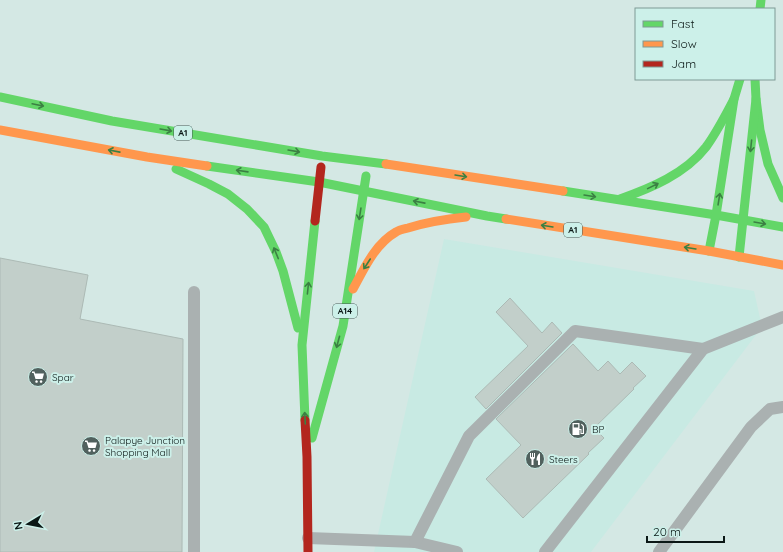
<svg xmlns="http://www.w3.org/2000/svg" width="783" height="552" font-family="Quicksand,sans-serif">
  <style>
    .built { fill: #c8eae3 }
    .building { fill: #c2cfca; stroke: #acbab5 }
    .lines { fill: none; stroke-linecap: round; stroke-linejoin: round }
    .lane { stroke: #aab1b1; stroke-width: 12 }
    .fast { stroke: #63d668; stroke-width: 9 }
    .slow { stroke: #ff974d; stroke-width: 9 }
    .jam { stroke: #b3261e; stroke-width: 9 }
    .oneway { stroke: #3b8043 }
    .labels { text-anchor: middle; stroke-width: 4; stroke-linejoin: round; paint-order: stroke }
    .shield { fill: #ccf0e9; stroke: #455955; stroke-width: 1 }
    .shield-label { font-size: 9px; font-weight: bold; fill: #0b1816 }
    .poi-label { font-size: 10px; fill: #0b1816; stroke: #ccf0e9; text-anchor: start }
  </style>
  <rect width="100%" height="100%" fill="#d4e8e4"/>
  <path class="built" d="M444,239L754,291L762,327L591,552H374Z"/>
  <g class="building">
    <path d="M0,258L88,275L80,319L183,339L182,552H0Z"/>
    <path d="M510,298L542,333L552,322L562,333L486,409L475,397L528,346L496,312Z"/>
    <path d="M573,344L598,371L608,361L620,374L632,362L646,376L633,388L634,389L594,428L604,438L588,453L589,454L523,518L486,479L521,445L496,419Z"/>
  </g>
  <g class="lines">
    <g class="lane">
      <path d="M308,538L415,542L457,552"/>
      <path d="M415,542L469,436L575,331L703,349"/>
      <path d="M194,552V292"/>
      <path d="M545,552L703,349L783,317"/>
      <path d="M659,552L751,427L770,409L783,407"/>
    </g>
    <g class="fast">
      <path d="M760,9L761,0"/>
      <path d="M0,97L112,121L322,156L386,164"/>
      <path d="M756,99L760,130L768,164L783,198"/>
      <path d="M207,166L319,182L487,216L506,219"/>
      <path d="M176,169L209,184L228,194L247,209L264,227L276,252L283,271L298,328"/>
      <path d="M563,191L716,215L783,227"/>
      <path d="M620,199C651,188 685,174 706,147C717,132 725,116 734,99"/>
      <path d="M709,251L716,215L734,99L740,79"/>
      <path d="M739,257L756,99L755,79"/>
      <path d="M305,420L302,345L315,221"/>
      <path d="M312,438L343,326L366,176"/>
    </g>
    <g class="slow">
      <path d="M0,130L147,157L207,166"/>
      <path d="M386,164L563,191"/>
      <path d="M506,219L709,251L783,265"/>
      <path d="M353,289C364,269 375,244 396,232C399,230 404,229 408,228C427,222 446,219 466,217"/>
    </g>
    <g class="jam">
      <path d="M315,221L321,167"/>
      <path d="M305,420L307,457L308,552"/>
    </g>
  </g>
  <defs><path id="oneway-shaft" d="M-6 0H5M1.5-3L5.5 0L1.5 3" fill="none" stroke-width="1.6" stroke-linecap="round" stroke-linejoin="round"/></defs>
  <g class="oneway">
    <use href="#oneway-shaft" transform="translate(38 105) rotate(12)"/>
    <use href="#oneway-shaft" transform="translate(166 130) rotate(10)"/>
    <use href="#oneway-shaft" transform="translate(751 146) rotate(96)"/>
    <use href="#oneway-shaft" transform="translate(114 151) rotate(-169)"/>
    <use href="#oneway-shaft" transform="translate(294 151) rotate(10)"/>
    <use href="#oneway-shaft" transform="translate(242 171) rotate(-172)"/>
    <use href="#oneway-shaft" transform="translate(461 176) rotate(9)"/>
    <use href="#oneway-shaft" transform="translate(653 186) rotate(-26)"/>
    <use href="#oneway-shaft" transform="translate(590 196) rotate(9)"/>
    <use href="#oneway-shaft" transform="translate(719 199) rotate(-81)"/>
    <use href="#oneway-shaft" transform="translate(419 202) rotate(-169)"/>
    <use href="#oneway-shaft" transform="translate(360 214) rotate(99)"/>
    <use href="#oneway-shaft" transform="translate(760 223) rotate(10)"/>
    <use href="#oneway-shaft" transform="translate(547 226) rotate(-171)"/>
    <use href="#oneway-shaft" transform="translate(690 248) rotate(-171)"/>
    <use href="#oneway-shaft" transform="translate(276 253) rotate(-112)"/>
    <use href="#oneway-shaft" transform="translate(367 264) rotate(123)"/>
    <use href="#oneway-shaft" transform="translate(308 288) rotate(-84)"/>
    <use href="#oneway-shaft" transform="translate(338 342) rotate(105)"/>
    <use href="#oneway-shaft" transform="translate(305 418) rotate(-93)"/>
  </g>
  <defs>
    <g id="supermarket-disc" transform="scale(1)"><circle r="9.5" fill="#51615e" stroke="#ccf0e9"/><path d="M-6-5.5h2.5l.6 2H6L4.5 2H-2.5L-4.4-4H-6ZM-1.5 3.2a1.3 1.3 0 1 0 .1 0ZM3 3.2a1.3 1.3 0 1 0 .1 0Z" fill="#fff"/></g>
    <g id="fuel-disc" transform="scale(1)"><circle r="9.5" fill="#51615e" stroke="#ccf0e9"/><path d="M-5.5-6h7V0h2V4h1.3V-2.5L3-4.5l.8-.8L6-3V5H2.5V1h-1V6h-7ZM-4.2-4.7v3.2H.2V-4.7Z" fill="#fff"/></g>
    <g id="restaurant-disc" transform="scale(1)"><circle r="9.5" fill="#51615e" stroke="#ccf0e9"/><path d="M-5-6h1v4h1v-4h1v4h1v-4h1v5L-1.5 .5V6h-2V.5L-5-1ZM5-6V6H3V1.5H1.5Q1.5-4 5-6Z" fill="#fff"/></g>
  </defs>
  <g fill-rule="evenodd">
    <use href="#supermarket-disc" x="38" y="377"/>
    <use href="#fuel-disc" x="578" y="429"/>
    <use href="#supermarket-disc" x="91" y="446"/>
    <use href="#restaurant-disc" x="535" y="459"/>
  </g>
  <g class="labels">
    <g class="shield">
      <rect x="174" y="126" width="18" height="14" rx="3"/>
      <rect x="564" y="223" width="18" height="14" rx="3"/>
      <rect x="333" y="304" width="24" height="14" rx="3"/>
    </g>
    <g class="shield-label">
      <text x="183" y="136">A1</text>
      <text x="573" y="233">A1</text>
      <text x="345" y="314">A14</text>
    </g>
    <g class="poi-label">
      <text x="52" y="381">Spar</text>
      <text x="592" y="433">BP</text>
      <text x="105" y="444">Palapye Junction<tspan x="105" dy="12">Shopping Mall</tspan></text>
      <text x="549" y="463">Steers</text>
    </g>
  </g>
  <rect x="635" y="8" width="140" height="72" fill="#ccf0e9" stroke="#7f9a95"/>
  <rect x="643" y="21" width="20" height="6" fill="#63d668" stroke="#7f9a95"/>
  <text x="671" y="28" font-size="12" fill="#0b1816">Fast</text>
  <rect x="643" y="41" width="20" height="6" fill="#ff974d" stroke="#7f9a95"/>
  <text x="671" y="48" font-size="12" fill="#0b1816">Slow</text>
  <rect x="643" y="61" width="20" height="6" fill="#b3261e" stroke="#7f9a95"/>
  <text x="671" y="68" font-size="12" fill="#0b1816">Jam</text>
  <g transform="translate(28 524) rotate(260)" stroke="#ccf0e9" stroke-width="3" paint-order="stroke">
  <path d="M0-3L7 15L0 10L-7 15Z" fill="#0b1816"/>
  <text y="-6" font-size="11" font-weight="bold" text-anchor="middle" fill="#0b1816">N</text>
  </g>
  <path d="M647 536v6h77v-6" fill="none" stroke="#0b1816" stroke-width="2"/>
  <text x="653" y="536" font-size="12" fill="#0b1816" stroke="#ccf0e9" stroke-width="3" paint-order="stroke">20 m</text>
</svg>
